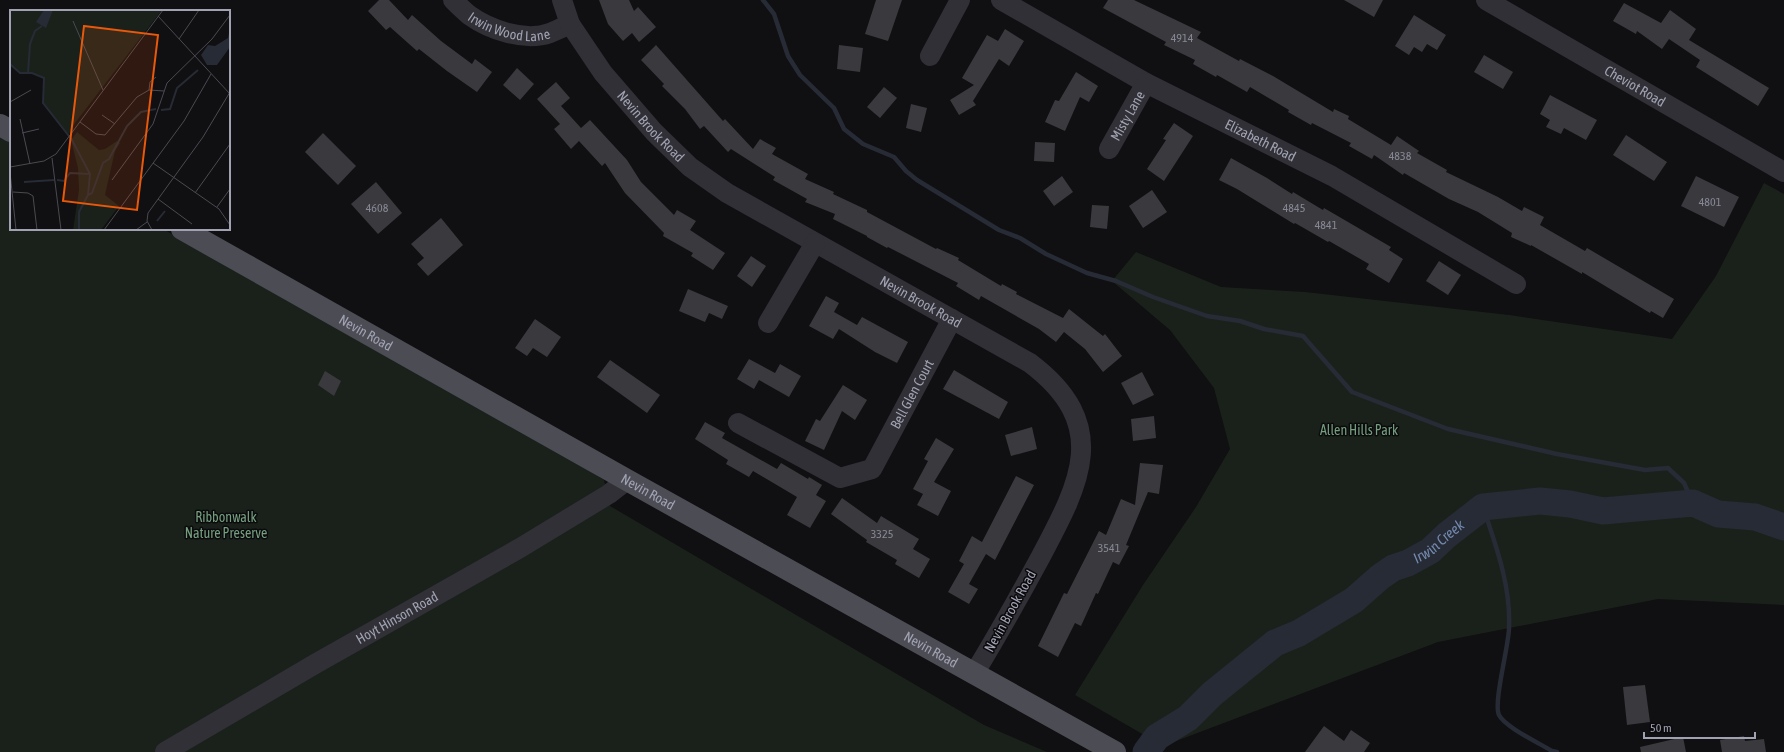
<svg xmlns="http://www.w3.org/2000/svg" width="1784" height="752" font-family="'Asap Condensed',sans-serif">
  <style>
    .green { fill: #1a211b }
    .lines { fill: none; stroke-linecap: round; stroke-linejoin: round }
    .stream { stroke: #262b35; stroke-width: 4.5 }
    .river { stroke: #262b35; stroke-width: 27 }
    .building { fill: #3a393e }
    .minor { stroke: #303036; stroke-width: 20 }
    .major { stroke: #4c4c55; stroke-width: 22 }
    .labels { text-anchor: middle; stroke-width: 3; stroke-linejoin: round; paint-order: stroke }
    .number-label { font-size: 12px; fill: #868895 }
    .street-label { font-size: 14px; fill: #a0a2b2; stroke: #0b0a0c }
    .park-label { font-size: 14px; fill: #759f7f; stroke: #0b0a0c }
    .water-label { font-size: 15px; font-style: italic; fill: #748ab0; stroke: #0b0a0c }
    .inset-river { fill: none; stroke: #262b35; stroke-width: 2 }
    .inset-road { fill: none; stroke: #4a4a51; stroke-width: 1 }
    .view { fill: #e8590c; fill-opacity: 0.15; stroke: #e8590c; stroke-width: 2 }
    .inset-edge { fill: none; stroke: #a0a2b2; stroke-width: 2 }
  </style>
  <rect width="100%" height="100%" fill="#100f11"/>
  <g class="green">
    <path d="M0,136L11,143V229H163L575,462L604,480L610,506L984,725L1047,752H0Z"/>
    <path d="M1764,183L1784,194V605L1658,599L1438,642L1163,746L1075,695L1143,585L1196,507L1230,449L1214,388L1170,330L1112,281L1136,252L1221,287L1305,292L1509,315L1672,339L1716,276Z"/>
  </g>
  <g class="lines">
    <g class="stream">
      <path d="M763,0L774,14L788,56L800,75L834,108L844,129L863,144L894,157L906,171L917,180L999,230L1020,238L1046,254L1087,273L1116,281L1153,297L1207,316L1240,321L1264,329L1303,336L1352,392L1448,429L1557,454L1645,470L1668,468L1684,483L1693,503"/>
      <path d="M1483,507C1496,546 1511,586 1509,628C1509,645 1493,703 1499,715C1505,727 1539,743 1552,751L1557,752"/>
    </g>
    <path class="river" id="s1" d="M1146,752L1157,737L1188,718L1212,694L1275,643L1299,633L1354,600L1380,577L1393,568L1408,563L1430,551L1447,535L1483,507L1540,501L1570,504L1603,511L1693,503L1718,514L1755,517L1784,527"/>
  </g>
  <g class="building">
    <path d="M379,0H389L408,20L412,15L441,41L472,64L475,59L492,72L477,92L447,71L419,49L417,51L390,27L386,30L368,11Z"/>
    <path d="M599,0H629L634,11L638,7L656,27L639,42L632,33L623,41L608,24Z"/>
    <path d="M876,0H902L888,41L865,34Z"/>
    <path d="M1108,0H1134L1201,32L1197,38L1239,61L1240,59L1273,76L1333,112L1334,109L1349,116L1348,119L1391,145L1397,136L1419,151L1417,153L1447,170L1446,172L1498,197L1522,211L1524,207L1544,217L1540,225L1585,251L1587,248L1674,299L1663,318L1651,311L1650,313L1582,272V274L1531,245V246L1511,237L1512,233L1478,212L1449,199L1404,173L1403,175L1374,155L1372,159L1349,146L1351,143L1312,123L1311,125L1288,112L1289,110L1250,87L1247,92L1217,75L1216,77L1193,64L1195,60L1164,45L1166,42L1103,8Z"/>
    <path d="M1344,0H1383L1374,17Z"/>
    <path d="M1624,3L1661,23L1670,10L1696,29L1689,40L1769,88L1758,106L1696,67L1700,60L1669,39L1662,49L1637,31L1636,34L1613,21Z"/>
    <path d="M1414,15L1446,35L1437,50L1427,44L1422,52L1414,47L1409,55L1395,46Z"/>
    <path d="M1005,29L1024,41L1009,66L999,59L973,101L976,105L959,115L950,100L974,85L962,78L987,35L998,41Z"/>
    <path d="M656,45L723,121L725,119L753,149L760,139L776,148L772,154L808,174L805,179L834,192L833,194L867,210V212L936,249L937,248L959,258L958,260L1001,286L1002,284L1017,292L1016,294L1063,318L1069,309L1103,336L1105,334L1122,356L1103,372L1085,349L1064,332L1056,342L1039,329L981,296L979,300L956,286L958,283L888,247L887,248L867,237V236L833,219L835,214L805,202L807,199L773,180L775,177L731,149L728,152L704,126L700,129L685,109L662,86L664,84L641,60Z"/>
    <path d="M839,45L863,48L860,72L837,69Z"/>
    <path d="M1484,55L1513,72L1503,89L1474,72Z"/>
    <path d="M517,68L534,84L520,100L503,85Z"/>
    <path d="M1076,72L1098,86L1089,102L1080,97L1065,131L1045,122L1055,100L1059,101Z"/>
    <path d="M556,82L570,98L561,106L581,128L590,120L627,160L641,182L674,215L677,210L696,221L690,230L725,253L713,270L691,256L693,253L663,236L664,233L625,193L605,163L602,166L579,141L571,149L554,129L560,124L537,99Z"/>
    <path d="M884,87L897,98L880,118L867,107Z"/>
    <path d="M1550,95L1597,120L1586,140L1564,128L1561,134L1546,127L1550,120L1540,114Z"/>
    <path d="M911,104L927,108L921,132L906,128Z"/>
    <path d="M1174,123L1193,136L1164,181L1147,169L1166,140L1163,139Z"/>
    <path d="M323,133L356,166L338,185L305,152Z"/>
    <path d="M1626,135L1667,162L1654,181L1613,155Z"/>
    <path d="M1035,142L1055,143L1054,162L1034,161Z"/>
    <path d="M1231,158L1267,178L1292,194L1293,192L1323,210L1324,208L1391,247L1389,250L1403,259L1389,283L1366,269L1369,264L1329,241L1328,242L1295,223L1294,224L1237,189L1219,180Z"/>
    <path d="M1062,176L1073,192L1054,206L1043,191Z"/>
    <path d="M1696,176L1739,197L1724,227L1681,206Z"/>
    <path d="M376,182L402,213L378,234L351,204Z"/>
    <path d="M1152,190L1167,212L1143,228L1129,206Z"/>
    <path d="M1092,205L1109,206L1107,229L1090,227Z"/>
    <path d="M441,218L463,245L428,276L417,264L424,258L411,244Z"/>
    <path d="M751,256L766,266L752,287L737,276Z"/>
    <path d="M1439,261L1461,275L1448,295L1426,281Z"/>
    <path d="M688,289L728,306L722,319L709,313L705,322L679,311Z"/>
    <path d="M826,296L839,303L834,312L857,325L862,317L908,342L897,363L875,352L839,329L833,339L809,326Z"/>
    <path d="M535,319L561,337L547,357L533,348L527,356L515,348Z"/>
    <path d="M749,359L775,373L780,364L801,376L789,397L759,380L754,389L737,379Z"/>
    <path d="M610,360L660,395L647,413L597,377Z"/>
    <path d="M954,370L1008,402L999,419L943,389Z"/>
    <path d="M325,371L341,381L334,396L318,385Z"/>
    <path d="M1142,372L1154,395L1133,405L1121,383Z"/>
    <path d="M843,385L867,400L855,420L842,411L824,450L805,441L816,419L820,421Z"/>
    <path d="M1154,416L1156,438L1133,441L1131,419Z"/>
    <path d="M705,422L725,433L722,438L777,469L781,463L808,479L809,477L822,485L816,495L826,501L810,528L787,515L797,497L753,471L749,477L726,464L728,460L695,439Z"/>
    <path d="M1032,427L1037,449L1011,456L1005,435Z"/>
    <path d="M936,438L954,449L934,482L951,491L938,516L917,505L923,494L913,489L928,461L924,459Z"/>
    <path d="M1140,463L1163,465L1159,494L1148,492L1126,545L1129,546L1119,565L1113,562L1098,594L1096,593L1081,626L1075,623L1058,657L1038,646L1064,593L1067,594L1099,531L1106,535L1121,499L1135,505Z"/>
    <path d="M1016,476L1034,485L995,560L986,554L969,584L978,589L969,604L948,592L964,564L959,561L972,536L982,542Z"/>
    <path d="M842,498L877,523L881,516L919,539L913,549L930,559L919,578L895,564L897,560L866,542L867,540L831,514Z"/>
    <path d="M1645,685L1650,722L1627,725L1623,687Z"/>
    <path d="M1324,726L1344,741L1351,730L1370,743L1364,752H1305Z"/>
    <path d="M1744,736L1745,741L1764,739L1766,752H1722L1720,740Z"/>
    <path d="M1683,737L1686,752H1641L1640,747Z"/>
  </g>
  <g class="lines">
    <g class="minor">
      <path id="s2" d="M453,0C458,5 463,10 469,15C490,30 525,42 550,33C557,30 564,27 570,24"/>
      <path id="s3" d="M562,0L570,24L603,73L654,132L690,167L727,193L1030,363C1112,425 1080,483 1040,558C1019,597 997,636 974,674"/>
      <path id="s4" d="M1001,0L1146,83L1332,176L1516,284"/>
      <path id="s5" d="M1486,0L1784,172"/>
      <path d="M930,56L960,0"/>
      <path id="s6" d="M1109,149L1146,83"/>
      <path d="M768,323L815,243"/>
      <path id="s7" d="M738,423L840,478L872,469L952,319"/>
      <path id="s8" d="M165,752L315,664L520,548L609,494L627,480"/>
    </g>
    <g class="major">
      <path d="M0,125L11,131"/>
      <path id="s9" d="M182,229L627,480L1115,752"/>
    </g>
  </g>
  <g class="labels">
    <g class="number-label">
      <text x="1182" y="42">4914</text>
      <text x="1400" y="160">4838</text>
      <text x="1710" y="206">4801</text>
      <text x="377" y="212">4608</text>
      <text x="1294" y="212">4845</text>
      <text x="1326" y="229">4841</text>
      <text x="882" y="538">3325</text>
      <text x="1109" y="552">3541</text>
    </g>
    <g class="street-label">
      <text dy="5" stroke="none"><textPath href="#s2" startOffset="65">Irwin Wood Lane</textPath></text>
      <text dy="5" stroke="none"><textPath href="#s5" startOffset="172">Cheviot Road</textPath></text>
      <text dy="5" stroke="none"><textPath href="#s6" startOffset="38">Misty Lane</textPath></text>
      <text dy="5" stroke="none"><textPath href="#s3" startOffset="156">Nevin Brook Road</textPath></text>
      <text dy="5" stroke="none"><textPath href="#s4" startOffset="295">Elizabeth Road</textPath></text>
      <text dy="5" stroke="none"><textPath href="#s3" startOffset="480">Nevin Brook Road</textPath></text>
      <text dy="5" stroke="none"><textPath href="#s9" startOffset="211">Nevin Road</textPath></text>
      <text dy="5" stroke="none"><textPath href="#s7" startOffset="234">Bell Glen Court</textPath></text>
      <text dy="5" stroke="none"><textPath href="#s9" startOffset="535">Nevin Road</textPath></text>
      <text transform="translate(1010 611) rotate(-61)" y="5">Nevin Brook Road</text>
      <text dy="5" stroke="none"><textPath href="#s8" startOffset="268">Hoyt Hinson Road</textPath></text>
      <text dy="5" stroke="none"><textPath href="#s9" startOffset="859">Nevin Road</textPath></text>
    </g>
    <g class="park-label">
      <text x="1359" y="435">Allen Hills Park</text>
      <text x="226" y="522">Ribbonwalk<tspan x="226" dy="16">Nature Preserve</tspan></text>
    </g>
    <g class="water-label">
      <text dy="5" stroke="none"><textPath href="#s1" startOffset="364">Irwin Creek</textPath></text>
    </g>
  </g>
  <g transform="translate(10 10)">
    <rect width="220" height="220" fill="#100f11"/>
    <path d="M0,0H152L65,113L58,126L33,93L34,68L22,63H10L0,54ZM67,122L89,140L95,139L107,131L110,133L105,141L95,185L109,196L91,220H63L69,180L68,158L61,130Z" fill="#1a211b"/>
    <path d="M34,0H43L36,18L26,12ZM220,17V37L207,55H197L191,45L198,35L205,36L218,28Z" fill="#262b35"/>
    <path class="inset-river" d="M0,54L10,63H22L34,68L33,93L62,130L80,164L78,185L69,202V220M18,63L20,34L25,21L32,16M151,100L160,99L167,78L188,60M47,170L54,171L60,163L80,164M14,172L44,170M78,185L82,183L93,153L99,149L117,116L131,102L146,99M147,211L155,201"/>
    <path class="inset-road" d="M148,6L220,84M63,11L93,80M169,29L189,0M139,80L140,72L146,67M0,92L21,80M92,105L105,114M10,109L20,154M70,112L86,124L95,125L127,87L139,80L154,81M12,123L29,119M42,148L51,220M143,153L209,199L220,215M0,157L34,151L46,144L153,0M0,162L6,220M102,170L143,114L157,73L202,29L220,5M3,182L18,183L23,186L27,220M185,183L220,134M148,189L182,214M207,197L220,179M94,220L174,111L201,64M126,220L137,212M142,220L137,211L138,203L193,127L220,82"/>
    <path class="view" d="M74,16L148,25L127,200L53,191Z"/>
    <rect width="220" height="220" class="inset-edge"/>
  </g>
  <path d="M1644 732v6h111v-6" fill="none" stroke="#a0a2b2" stroke-width="2"/>
  <text x="1650" y="732" font-size="12" fill="#a0a2b2" stroke="#0b0a0c" stroke-width="3" paint-order="stroke">50 m</text>
</svg>
